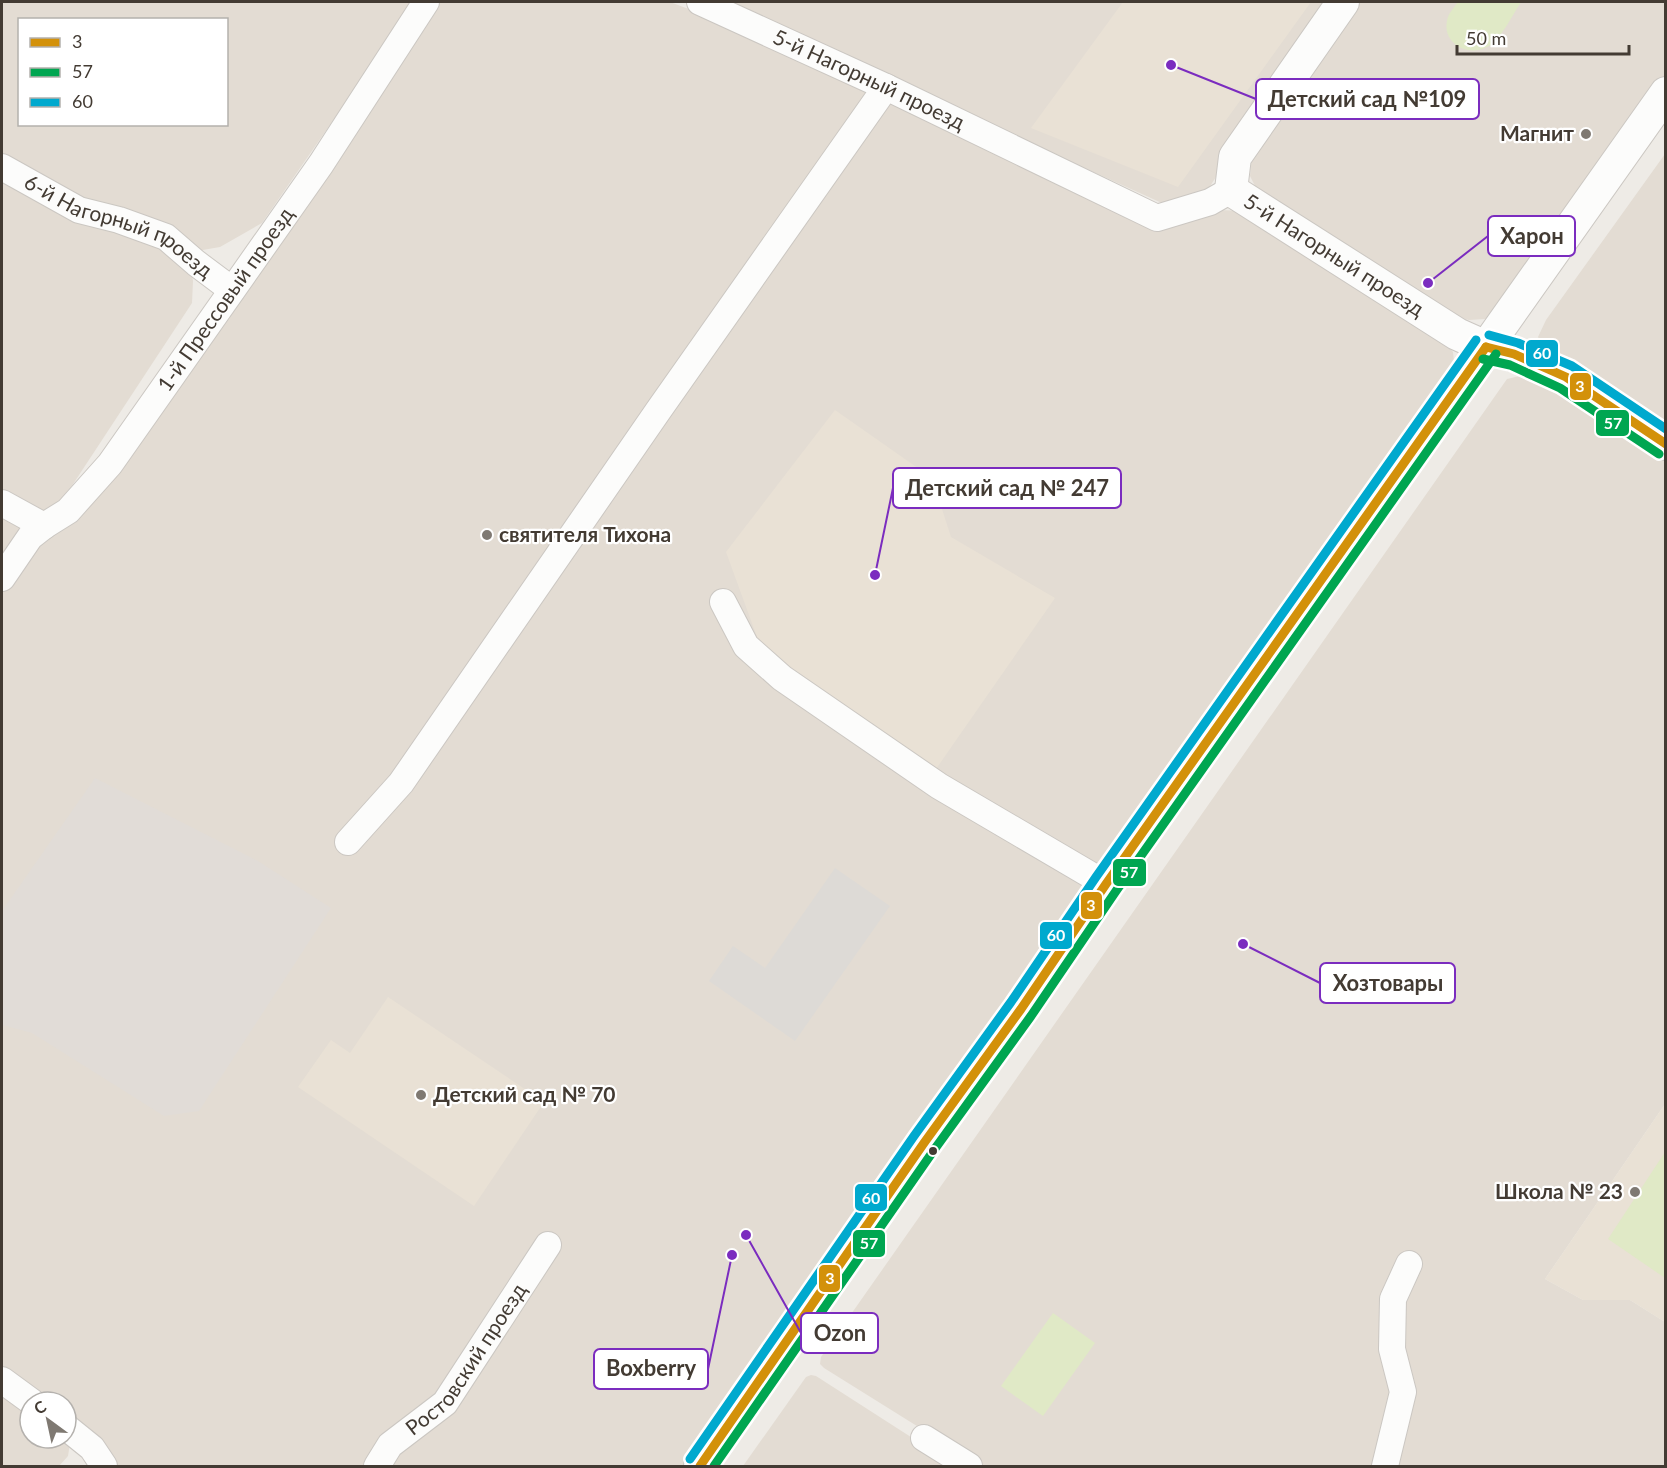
<svg xmlns="http://www.w3.org/2000/svg" width="1667" height="1468" font-family="Lato,sans-serif">
  <style>
    .residential { fill: #e3dcd3; fill-rule: evenodd }
    .industrial { fill: #e1dcd7 }
    .education { fill: #e9e1d5 }
    .green { fill: #e0e9c6 }
    .parking { fill: #dddad6 }
    .lines { fill: none; stroke-linecap: round; stroke-linejoin: round }
    .minor-casing { stroke: #cbc7c2; stroke-width: 28 }
    .tertiary-casing { stroke: #cbc7c2; stroke-width: 34 }
    .minor { stroke: #fcfcfb; stroke-width: 26 }
    .tertiary { stroke: #fcfcfb; stroke-width: 32 }
    .bus-1-casing { stroke: #fff; stroke-width: 14 }
    .bus-2-casing { stroke: #fff; stroke-width: 14 }
    .bus-3-casing { stroke: #fff; stroke-width: 14 }
    .bus-1 { stroke: #d3910a; stroke-width: 9 }
    .bus-2 { stroke: #00a651; stroke-width: 9 }
    .bus-3 { stroke: #00a9ce; stroke-width: 9 }
    .poi-dot { fill: #7f7972; stroke: #fff; stroke-width: 2 }
    .bus-dot { fill: #433b33; stroke: #fff; stroke-width: 2 }
    .labels { text-anchor: middle; stroke-width: 4.5; stroke-linejoin: round; paint-order: stroke }
    .street-label { font-size: 21px; fill: #433b33; stroke: #fff }
    .poi-label { font-size: 21px; font-weight: bold; fill: #433b33; stroke: #fff; text-anchor: end }
    .leader { fill: none; stroke: #7b2cbf; stroke-width: 2 }
    .callout-dot { fill: #7b2cbf; stroke: #fff; stroke-width: 2 }
    .callout { fill: #fff; stroke: #7b2cbf; stroke-width: 2 }
    .callout-label { font-size: 22px; text-anchor: middle; font-weight: bold; fill: #433b33 }
    .line-badge { stroke: #fff; stroke-width: 2 }
    .badge-label { font-size: 16px; text-anchor: middle; font-weight: bold; fill: #fff }
  </style>
  <rect width="100%" height="100%" fill="#eeebe6"/>
  <g class="residential">
    <path d="M2,2H415L262,223L220,247L197,251L78,203L2,159ZM20,20H226V124H20Z"/>
    <path d="M437,2H670L702,14L1160,230L1219,210L1243,211L1442,339L1453,352L1455,371L683,1466H119L66,1418V1402H44L2,1372V590L34,542L72,518Z"/>
    <path d="M717,2H1328L1207,191L1164,204Z"/>
    <path d="M1360,2H1665V81L1502,314L1485,319L1469,320L1450,316L1259,194L1250,176L1252,156Z"/>
    <path d="M1665,154V430L1575,367L1547,350L1538,337L1546,320Z"/>
    <path d="M2,177L163,242L191,267L193,281L192,303L58,507L47,513L2,496Z"/>
    <path d="M1524,375L1559,387L1665,458V1104L1545,1279L1583,1300H1630L1665,1322V1466H981L824,1368L820,1364L821,1357L1507,379Z"/>
    <path d="M2,507L24,529L2,561Z"/>
    <path d="M811,1375L816,1376L956,1466H743L806,1377Z"/>
    <path d="M2,1386L30,1407V1438H66L70,1443L68,1456L59,1466H2Z"/>
  </g>
  <path class="industrial" d="M95,778L258,861L331,908L199,1111L164,1116L32,1033L2,1025V911Z"/>
  <g class="education">
    <path d="M1123,2H1311L1178,187L1031,128Z"/>
    <path d="M835,410L932,478L951,537L1055,598L936,769L761,648L726,552Z"/>
    <path d="M388,997L544,1102L474,1206L298,1087L331,1040L350,1053Z"/>
    <path d="M1665,1104V1322L1630,1300H1583L1545,1279Z"/>
  </g>
  <g class="green">
    <path d="M1458,2H1521C1514,13 1502,36 1492,44C1471,60 1439,44 1448,17C1450,12 1455,6 1458,2Z"/>
    <path d="M1665,1152V1278L1608,1239Z"/>
    <path d="M1053,1313L1095,1343L1043,1416L1001,1386Z"/>
  </g>
  <path class="parking" d="M835,868L890,906L795,1041L709,981L733,946L765,968Z"/>
  <g class="lines">
    <g class="minor-casing">
      <g id="minor">
        <path id="s1" d="M700,2L886,87L1157,218L1210,202L1231,190"/>
        <path id="s2" d="M2,167L79,210L119,220L166,237L196,263L232,290"/>
        <path d="M2,503L44,526"/>
        <path id="s3" d="M2,578L30,537L44,526L68,511L110,464L321,164L426,2"/>
        <path d="M723,602L746,646L782,678L939,786L1106,884"/>
        <path d="M348,842L401,783L658,411L886,87"/>
        <path d="M2,1380L32,1402"/>
        <path d="M66,1427L92,1448L104,1466"/>
        <path d="M924,1438L969,1466"/>
        <path id="s4" d="M377,1466L390,1445L445,1403L548,1245"/>
        <path d="M1385,1466L1403,1392L1392,1349L1393,1299L1409,1264"/>
      </g>
    </g>
    <g class="tertiary-casing">
      <g id="tertiary">
        <path id="s5" d="M1343,2L1235,157L1231,190L1457,334L1486,347L1533,361L1566,377L1666,444"/>
        <path d="M700,1466L784,1347L924,1143L1021,1009L1106,884L1666,93"/>
      </g>
    </g>
    <use href="#minor" class="minor"/>
    <use href="#tertiary" class="tertiary"/>
    <g class="bus-1-casing">
      <g id="bus-1">
        <path d="M1486,347L1514,354L1566,377L1666,444"/>
        <path d="M700,1466L924,1143L1021,1009L1106,884L1486,347"/>
      </g>
    </g>
    <g class="bus-2-casing">
      <g id="bus-2">
        <path d="M1483,359L1510,365L1560,388L1659,454"/>
        <path d="M714,1466L934,1150L1031,1016L1116,891L1496,354"/>
      </g>
    </g>
    <g class="bus-3-casing">
      <g id="bus-3">
        <path d="M1489,335L1518,343L1572,366L1666,429"/>
        <path d="M690,1459L914,1136L1011,1002L1096,877L1476,340"/>
      </g>
    </g>
    <use href="#bus-1" class="bus-1"/>
    <use href="#bus-2" class="bus-2"/>
    <use href="#bus-3" class="bus-3"/>
  </g>
  <g class="poi-dot">
    <circle cx="1586" cy="134" r="6"/>
    <circle cx="487" cy="535" r="6"/>
    <circle cx="421" cy="1095" r="6"/>
    <circle cx="1635" cy="1192" r="6"/>
  </g>
  <circle class="bus-dot" cx="933" cy="1151" r="5"/>
  <g class="labels">
    <g class="street-label">
      <text dy="7" stroke="none"><textPath href="#s1" startOffset="186">5-й Нагорный проезд</textPath></text>
      <text dy="7" stroke="none"><textPath href="#s2" startOffset="132">6-й Нагорный проезд</textPath></text>
      <text dy="7" stroke="none"><textPath href="#s5" startOffset="344">5-й Нагорный проезд</textPath></text>
      <text dy="7" stroke="none"><textPath href="#s3" startOffset="360">1-й Прессовый проезд</textPath></text>
      <text dy="7" stroke="none"><textPath href="#s4" startOffset="141">Ростовский проезд</textPath></text>
    </g>
    <g class="poi-label">
      <text x="1574" y="141">Магнит</text>
      <text x="499" y="542" text-anchor="start">святителя Тихона</text>
      <text x="433" y="1102" text-anchor="start">Детский сад № 70</text>
      <text x="1623" y="1199">Школа № 23</text>
    </g>
  </g>
  <path class="leader" d="M1171 65L1256 99M1428 283L1488 236M875 575L893 488M1243 944L1320 983M746 1235L801 1333M732 1255L708 1369"/>
  <g class="callout-dot">
    <circle cx="1171" cy="65" r="6"/>
    <circle cx="1428" cy="283" r="6"/>
    <circle cx="875" cy="575" r="6"/>
    <circle cx="1243" cy="944" r="6"/>
    <circle cx="746" cy="1235" r="6"/>
    <circle cx="732" cy="1255" r="6"/>
  </g>
  <g class="callout">
    <rect x="1256" y="79" width="223" height="40" rx="6"/>
    <rect x="1488" y="216" width="87" height="40" rx="6"/>
    <rect x="893" y="468" width="228" height="40" rx="6"/>
    <rect x="1320" y="963" width="135" height="40" rx="6"/>
    <rect x="801" y="1313" width="77" height="40" rx="6"/>
    <rect x="594" y="1349" width="114" height="40" rx="6"/>
  </g>
  <g class="callout-label">
    <text x="1367" y="107">Детский сад №109</text>
    <text x="1532" y="244">Харон</text>
    <text x="1007" y="496">Детский сад № 247</text>
    <text x="1388" y="991">Хозтовары</text>
    <text x="840" y="1341">Ozon</text>
    <text x="651" y="1376">Boxberry</text>
  </g>
  <g class="line-badge">
    <rect x="1525" y="339" width="34" height="29" rx="6" fill="#00a9ce"/>
    <rect x="1569" y="372" width="23" height="29" rx="6" fill="#d3910a"/>
    <rect x="1595" y="409" width="35" height="28" rx="6" fill="#00a651"/>
    <rect x="1112" y="858" width="35" height="29" rx="6" fill="#00a651"/>
    <rect x="1080" y="891" width="23" height="29" rx="6" fill="#d3910a"/>
    <rect x="1039" y="921" width="34" height="29" rx="6" fill="#00a9ce"/>
    <rect x="854" y="1183" width="34" height="29" rx="6" fill="#00a9ce"/>
    <rect x="852" y="1229" width="34" height="29" rx="6" fill="#00a651"/>
    <rect x="818" y="1264" width="23" height="29" rx="6" fill="#d3910a"/>
  </g>
  <g class="badge-label">
    <text x="1542" y="359">60</text>
    <text x="1580" y="392">3</text>
    <text x="1613" y="429">57</text>
    <text x="1129" y="878">57</text>
    <text x="1091" y="911">3</text>
    <text x="1056" y="941">60</text>
    <text x="871" y="1204">60</text>
    <text x="869" y="1249">57</text>
    <text x="830" y="1284">3</text>
  </g>
  <rect width="1667" height="1468" fill="none" stroke="#433b33" stroke-width="6"/>
  <rect x="18" y="18" width="210" height="108" fill="#ffffff" stroke="#b4b1ad" stroke-width="1.5"/>
  <rect x="30" y="38" width="30" height="9" fill="#d3910a" stroke="#b4b1ad" stroke-width="1.5"/>
  <text x="72" y="48" font-size="18" fill="#433b33">3</text>
  <rect x="30" y="68" width="30" height="9" fill="#00a651" stroke="#b4b1ad" stroke-width="1.5"/>
  <text x="72" y="78" font-size="18" fill="#433b33">57</text>
  <rect x="30" y="98" width="30" height="9" fill="#00a9ce" stroke="#b4b1ad" stroke-width="1.5"/>
  <text x="72" y="108" font-size="18" fill="#433b33">60</text>
  <g transform="translate(48 1420) rotate(327)"><circle r="28" fill="#ffffff" stroke="#b4b1ad" stroke-width="1.5"/>
  <path d="M0-4.5L10 22L0 15L-10 22Z" fill="#7f7972"/>
  <text y="-9" font-size="16" font-weight="bold" text-anchor="middle" fill="#433b33">С</text>
  </g>
  <path d="M1457 45v9h172v-9" fill="none" stroke="#433b33" stroke-width="3"/>
  <text x="1466" y="45" font-size="18" fill="#433b33" stroke="#ffffff" stroke-width="4.5" paint-order="stroke">50 m</text>
</svg>
